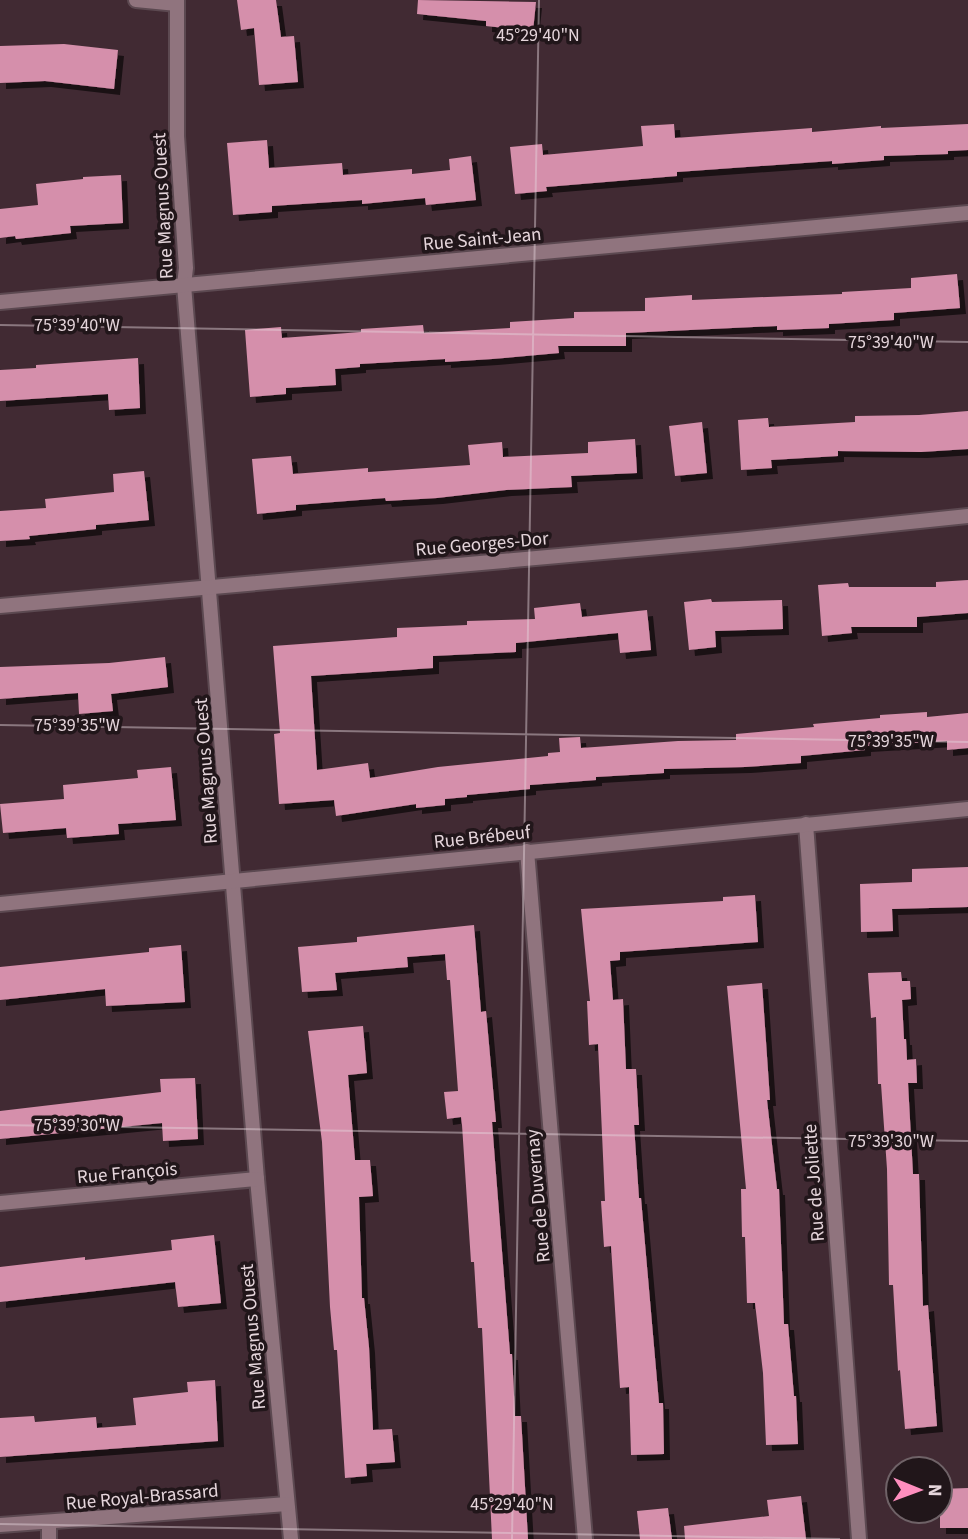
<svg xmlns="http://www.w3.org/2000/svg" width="968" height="1539" font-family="'Source Sans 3',sans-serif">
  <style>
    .building { fill: #d58fab; filter: url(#shadow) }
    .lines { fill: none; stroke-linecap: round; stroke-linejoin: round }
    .street-casing { stroke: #5c4951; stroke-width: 18 }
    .street { stroke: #90747e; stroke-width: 14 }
    .ticks { fill: none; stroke: #e5d5db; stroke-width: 2; stroke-opacity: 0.45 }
    .labels { text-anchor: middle; stroke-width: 7; stroke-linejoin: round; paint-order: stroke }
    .street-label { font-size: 19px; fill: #e5d5db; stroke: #21161a }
    .ticks-label { font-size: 18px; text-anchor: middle; fill: #e5d5db; stroke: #21161a; stroke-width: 7; stroke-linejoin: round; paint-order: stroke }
  </style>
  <defs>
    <filter id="shadow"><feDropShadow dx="6" dy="6" stdDeviation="0" flood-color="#0009"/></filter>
  </defs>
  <rect width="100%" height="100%" fill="#412a33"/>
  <g class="building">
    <path d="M237,0H276L281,37L294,36L298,82L259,85L254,28L241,30Z"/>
    <path d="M418,0L536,2L533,31L486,26V21L417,14Z"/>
    <path d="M64,44L118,50L114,89L45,81L0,83V46Z"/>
    <path d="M674,124L675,138L812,128V132L881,126V128L968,124V150L948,151V154L884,156V160L832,164V161L677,172V176L546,187L547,191L515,194L510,147L542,144L543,155L643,146L641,126Z"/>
    <path d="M267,140L269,168L342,163L343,175L412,169V174L450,170L449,159L471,156L476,200L426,205L425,198L362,204V200L272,206V212L233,215L227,143Z"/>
    <path d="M121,175L123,223L70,226L71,233L16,239L15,236L0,238V209L38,205L36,184L83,179V177Z"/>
    <path d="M957,274L960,308L894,313V320L829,324V328L777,330V326L626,333V346H558L559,353L492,359L445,362V359L360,364V367L335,369L336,385L286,388V394L250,397L245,330L281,327L282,338L361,332V329L423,325L424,333L510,328V322L574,318V312L645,311V298L692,295V300L842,294V292L911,288V278Z"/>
    <path d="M138,358L140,408L109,410L108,394L0,401V370L36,368V365Z"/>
    <path d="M968,411V449L921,452L838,451V456L771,460L772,468L741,470L738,420L768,418L769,427L855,422V416L919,415Z"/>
    <path d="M702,422L707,473L675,476L669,426Z"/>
    <path d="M635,439L637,473L571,476L572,487L506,490L437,498L386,501L385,498L296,505V510L257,514L252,459L291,456L293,474L368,468V472L470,465L468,445L502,442L503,457L588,453V442Z"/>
    <path d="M144,471L149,520L96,525V529L29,536L30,539L0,541V511L46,508L45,499L114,492L113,474Z"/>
    <path d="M968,580V613L917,617V627H851L852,633L822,636L818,585L848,583L849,587H936V582Z"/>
    <path d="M711,599L712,602L782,600L783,629L715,631L716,647L689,650L684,602Z"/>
    <path d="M580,603L582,617L647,610L651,650L620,653L618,633L516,643V652L433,656V668L311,676L317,770L368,763L370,778L438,767L548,756V753L560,752L559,738L580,737L581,748L678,741L736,740V734L814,727L813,724L880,718V715L927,712V717L968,713V748L947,750V741L865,746V750L801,756V763L745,767L664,769V773L596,777V780L530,785V789L467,795V797L445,799V805L416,808V804L336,816L334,800L279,804L274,734L280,733L273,646L397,637V628L467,625V621L535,619L534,608Z"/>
    <path d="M165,657L168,687L111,694L113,711L79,714L78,693L0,699V667L109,663Z"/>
    <path d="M171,767L176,820L118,824L119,834L67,838L66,828L3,833L0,804L64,799L63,785L138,778L137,770Z"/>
    <path d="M968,867V907L892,909L893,931L861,932L860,884L912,882V869Z"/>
    <path d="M755,895L758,942L620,952V960L610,961L613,1000L623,999L626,1069H636L639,1125H634L639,1198H641L659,1403H663L664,1454L631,1455L629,1387L620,1388L611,1246L604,1247L601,1201H605L598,1044L589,1045L587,1001H590L581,909L723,901V897Z"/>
    <path d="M474,925L481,1012L486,1011L496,1122H492L510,1354H512L515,1416H521L528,1539H492L482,1328H478L474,1262H471L462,1125L461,1117L447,1119L444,1092L458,1091L450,980H447L445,954L407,957L408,967L335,973L337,990L302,992L298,947L357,942V937Z"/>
    <path d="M181,945L185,1002L106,1006L105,989L0,1000V967L149,952V948Z"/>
    <path d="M901,972L902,981H910L911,999L902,1000L904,1039H906L907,1060L916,1059L917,1083H908L913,1174H919L923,1306L928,1305L937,1426L905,1429L900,1370L898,1371L893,1285H889L887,1169L881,1084H878L876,1017L871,1018L868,973Z"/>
    <path d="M762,983L770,1100H767L777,1189H779L784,1324H788L794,1396H796L798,1444L766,1445L763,1373L755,1303H747L745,1237H742L741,1189H746L727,986Z"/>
    <path d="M363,1026L367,1073L348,1075L355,1160H370L373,1196L359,1197L362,1298H364L369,1347L373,1430L392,1429L395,1462L366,1464L367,1476L345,1478L337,1350H334L330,1307L322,1142L308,1031Z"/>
    <path d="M195,1078L198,1139L163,1141L162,1123L0,1139V1111L161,1092L160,1079Z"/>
    <path d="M214,1235L221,1303L178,1307L175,1282L0,1302V1267L85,1257V1260L172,1250L171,1240Z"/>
    <path d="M215,1380L218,1441L0,1457V1418L34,1416L35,1422L96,1417L97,1428L136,1425L133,1398L188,1392L187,1382Z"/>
    <path d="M968,1488V1528H940V1489Z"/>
    <path d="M801,1496L806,1539H685L684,1526L769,1516L767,1500Z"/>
    <path d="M668,1508L672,1539H640L637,1511Z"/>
  </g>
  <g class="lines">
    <g class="street-casing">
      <g id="street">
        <path d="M136,0L177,4"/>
        <path d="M177,0V136L186,268L184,285L257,1179L291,1539"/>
        <path d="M0,302L968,213"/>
        <path d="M0,606L738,540L968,516"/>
        <path d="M806,824L859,1539"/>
        <path d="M527,851L585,1539"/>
        <path d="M0,904L968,809"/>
        <path d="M0,1203L257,1179"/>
        <path d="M49,1522V1539"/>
        <path d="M0,1525L287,1504"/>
      </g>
    </g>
    <use href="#street" class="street"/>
  </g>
  <path class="ticks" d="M0,325L968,342M0,725L968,742M0,1125L968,1141M0,1524L840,1539M512,1539L539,0"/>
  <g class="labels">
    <g class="street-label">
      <text transform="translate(162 206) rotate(-93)" y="7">Rue Magnus Ouest</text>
      <text transform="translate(482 238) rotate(-5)" y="7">Rue Saint-Jean</text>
      <text transform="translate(482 543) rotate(-5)" y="7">Rue Georges-Dor</text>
      <text transform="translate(205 771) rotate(-94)" y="7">Rue Magnus Ouest</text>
      <text transform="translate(482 836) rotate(-6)" y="7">Rue Brébeuf</text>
      <text transform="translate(127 1172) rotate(-5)" y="7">Rue François</text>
      <text transform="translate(813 1183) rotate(-94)" y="7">Rue de Joliette</text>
      <text transform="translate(537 1196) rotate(-95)" y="7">Rue de Duvernay</text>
      <text transform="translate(252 1337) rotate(-95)" y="7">Rue Magnus Ouest</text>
      <text transform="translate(142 1496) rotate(-5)" y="7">Rue Royal-Brassard</text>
    </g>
  </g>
  <g class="ticks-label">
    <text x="538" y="41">45°29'40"N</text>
    <text x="77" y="331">75°39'40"W</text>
    <text x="891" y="348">75°39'40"W</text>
    <text x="77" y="731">75°39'35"W</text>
    <text x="891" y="747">75°39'35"W</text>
    <text x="77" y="1131">75°39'30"W</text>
    <text x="891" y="1147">75°39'30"W</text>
    <text x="512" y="1510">45°29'40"N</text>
  </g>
  <g transform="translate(919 1490) rotate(91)"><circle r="33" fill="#21161a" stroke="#6f6267" stroke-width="2"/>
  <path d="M0-5L12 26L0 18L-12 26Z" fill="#fe8ebe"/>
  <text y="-10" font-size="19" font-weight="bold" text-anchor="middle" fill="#e5d5db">N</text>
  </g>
</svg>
